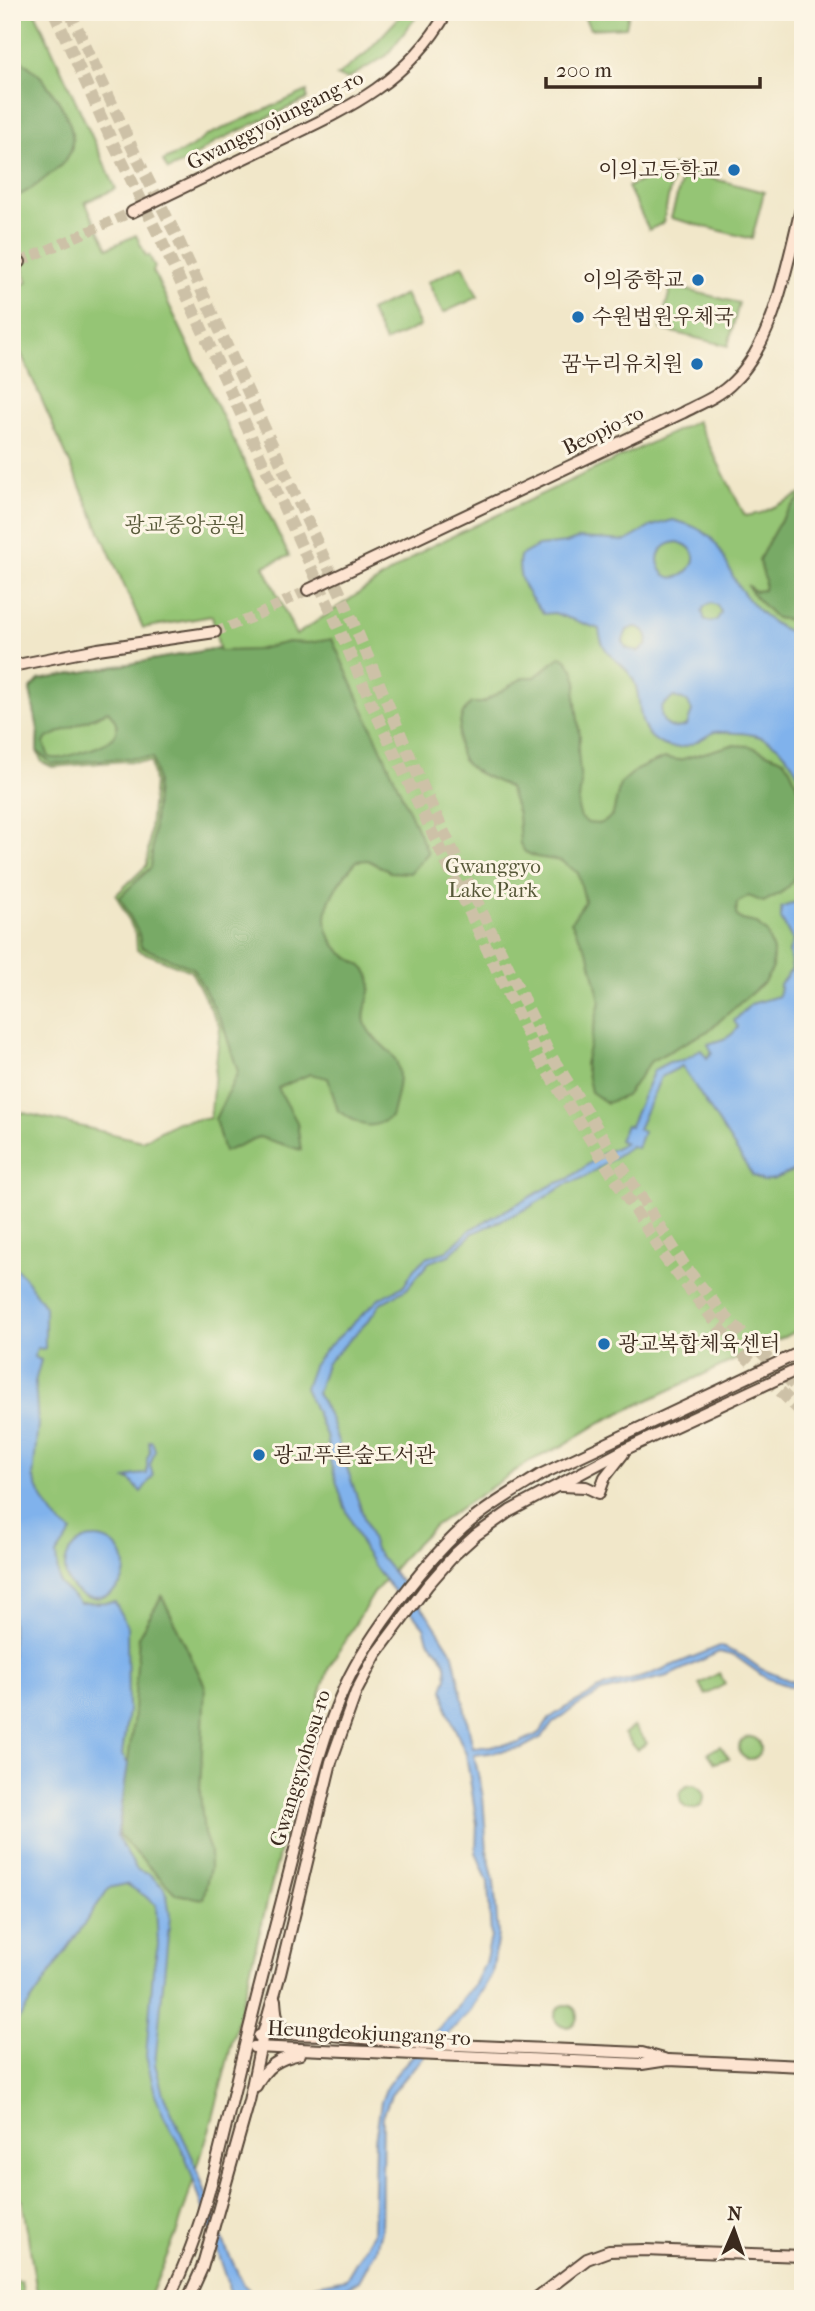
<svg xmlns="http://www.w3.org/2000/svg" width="815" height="2311" font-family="'IM FELL French Canon','Noto Serif KR',serif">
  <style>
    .green { fill: #95c574; stroke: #687849; stroke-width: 2 }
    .forest { fill: #78aa66; stroke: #5a6a42; stroke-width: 2; fill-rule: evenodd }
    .water { fill: #80b2ec; stroke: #5e6e85; stroke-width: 2; fill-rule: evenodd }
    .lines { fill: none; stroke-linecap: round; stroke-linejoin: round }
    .secondary-tunnel { stroke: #cdc1a7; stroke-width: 10; stroke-dasharray: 10 5; stroke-linecap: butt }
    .highway-tunnel { stroke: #cdc1a7; stroke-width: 12; stroke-dasharray: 12 6; stroke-linecap: butt }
    .secondary-casing { stroke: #564638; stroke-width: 14 }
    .secondary { stroke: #fde4d1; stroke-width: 10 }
    .poi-dot { fill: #1f6fb2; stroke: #fcf5e5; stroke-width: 2.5 }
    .labels { text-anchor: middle; stroke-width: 6; stroke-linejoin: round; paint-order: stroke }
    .street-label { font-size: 21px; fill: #3b2a1e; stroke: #fcf5e5 }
    .poi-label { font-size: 21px; fill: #3b2a1e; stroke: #fcf5e5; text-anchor: end }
    .park-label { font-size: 21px; fill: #565838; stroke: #fcf5e5 }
  </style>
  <rect width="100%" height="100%" fill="#fcf5e5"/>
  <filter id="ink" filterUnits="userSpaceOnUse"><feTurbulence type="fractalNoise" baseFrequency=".0143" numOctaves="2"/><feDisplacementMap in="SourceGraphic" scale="14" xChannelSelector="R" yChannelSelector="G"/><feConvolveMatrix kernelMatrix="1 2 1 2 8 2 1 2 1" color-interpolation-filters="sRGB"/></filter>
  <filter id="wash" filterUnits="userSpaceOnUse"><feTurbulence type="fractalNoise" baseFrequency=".00686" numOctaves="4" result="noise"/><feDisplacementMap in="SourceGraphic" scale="28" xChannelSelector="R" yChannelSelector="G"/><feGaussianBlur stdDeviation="1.57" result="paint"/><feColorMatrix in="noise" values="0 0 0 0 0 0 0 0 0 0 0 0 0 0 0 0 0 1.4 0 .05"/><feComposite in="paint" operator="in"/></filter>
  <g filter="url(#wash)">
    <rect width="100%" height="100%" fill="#f1e7c9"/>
    <g class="green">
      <path d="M12,12H35L116,189L85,202L108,248L136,235L146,256L149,255L155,267L153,271L289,556L264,566L296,635L427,548L697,421L745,516L761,513L803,493V1328L601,1422L562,1446L530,1461L434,1526L406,1554L374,1593L329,1667L315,1711L213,2118L177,2232L149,2299H38L22,2199L12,2200V1110L142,1141L177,1122L210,1118L220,1027L191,971L137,950L136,935L116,895L147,865L154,782L151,762L125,761L52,767L42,762L37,751L38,729L30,690L39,680L219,648L212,616L143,628L12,333V289L28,282L12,243Z"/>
      <path d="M404,12H420L386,56L347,79L337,76L366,53Z"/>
      <path d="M582,12H629L626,27L590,29Z"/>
      <path d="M307,91V99L215,142L188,161L168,170L163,161L190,148L208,135Z"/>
      <path d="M675,165L663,223L649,230L628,187Z"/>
      <path d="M684,171L764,192L752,239L671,218Z"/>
      <path d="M463,265L478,297L443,313L428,282Z"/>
      <path d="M671,286L739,303L728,346L660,329Z"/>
      <path d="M405,294L420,326L385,342L370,311Z"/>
      <path d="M719,1673L725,1684L706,1695L699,1684Z"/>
      <path d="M634,1726L647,1743L637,1750L624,1734Z"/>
      <circle cx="750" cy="1748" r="11"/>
      <path d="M720,1746L729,1758L715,1763L708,1753Z"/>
      <circle cx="692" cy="1797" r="12"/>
      <circle cx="566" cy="2016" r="11"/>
      <path d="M21,2281L24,2299H12V2282Z"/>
    </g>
    <g class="forest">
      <path d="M12,47C16,60 32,67 41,77C55,94 76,123 72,146C70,158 59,168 49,175C37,185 27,193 12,198Z"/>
      <path d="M803,496V622L776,618L755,597L747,585L755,591L764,590L765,580L759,560C771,537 782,512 803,496Z"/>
      <path d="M332,639L428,853L410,873L390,872L368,860L357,861C334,886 310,920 340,951C348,959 363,963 369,975C376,991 361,1007 365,1022C367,1031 373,1037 380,1043C385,1048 392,1053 395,1059C404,1073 395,1102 391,1117C368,1133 360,1124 338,1111L328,1078L310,1074L278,1088L297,1122L301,1150L259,1137L224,1152L215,1119L238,1072L223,1025L193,968L141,947L139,934L120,897L151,867L157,781L153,758H124L52,764L37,751L38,729L30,690L39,680L219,648L220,651L255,650L288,642L308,643ZM108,711C132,736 101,747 81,752C69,755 60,761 49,757L44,743L47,738Z"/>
      <path d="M561,656L566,659L574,671L577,682L575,695L580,737L578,751L581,784L578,808L581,818L588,823L598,824L606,821L613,814L620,784L636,770L649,764L665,758L679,760L732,745L750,746L784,760L790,769L803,798V858C796,866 797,871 793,880C788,891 773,897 763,902L749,896L737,903L736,915L742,920L756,923L767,933L773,951L772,970L764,982L708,1031L651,1061L626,1096L607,1103L591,1092L585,1064L600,1001L589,955L571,922L585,901L578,873L561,861L536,857L525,852L520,844L518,814L509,788C482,772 454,772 459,733C460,720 461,713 471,703H482L524,677H535Z"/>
      <path d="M162,1596L205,1686L200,1792L204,1834L210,1851V1868L203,1899L176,1894L118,1835L133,1724L139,1635Z"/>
    </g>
    <g class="water">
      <path d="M673,520C688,524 701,528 712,539C724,552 729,572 739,587C754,608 776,632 803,635V784C788,751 773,734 736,733C729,733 720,731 714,732C710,734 704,738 700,740C683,750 666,751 651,737C636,722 642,698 634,681C625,660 602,660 599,629L554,613L544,614C530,598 515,579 520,556L538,546L566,543L580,538L626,541L652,526ZM678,542C719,554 670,599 659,565C655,552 666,543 678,542ZM711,603L717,605L721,612L717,620L711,622L705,620L702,611L705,606ZM635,627C645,628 649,635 647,645L638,652L626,648L623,641L627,630ZM674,697L688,702L692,711L687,725C671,733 658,723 662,706Z"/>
      <path d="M803,879V1166L775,1179L763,1181L753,1176L682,1066L661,1077L638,1129L643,1132L637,1148L631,1146L585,1177L567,1184L528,1208L473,1233L449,1255L429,1262L407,1289L381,1303L368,1321L326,1364L317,1393L330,1418L375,1550L428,1615L453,1654L473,1748L519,1743L540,1733L550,1718L563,1709L605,1686L646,1676L720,1646L743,1656L761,1669L803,1686V1691L766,1678L735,1656L719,1652L668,1676L602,1692L574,1708L553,1723L542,1737L522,1748L474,1755L483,1797L487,1850L494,1882L498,1934L492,1974L469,2013L414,2067L391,2095L383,2116L381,2230L376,2250L359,2281L321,2299H275L295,2295L316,2285L346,2279L373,2233L375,2140L381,2102L387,2086L402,2067L455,2011L464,1996L475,1984L485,1963L491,1937L488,1882L476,1852L477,1824L466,1754L448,1712L443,1689L447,1678L446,1664L440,1653L428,1640L424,1627L379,1573L364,1550L344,1505L331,1465L326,1435L305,1388L313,1366L325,1350L380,1298L404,1286L414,1269L426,1258L447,1251L471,1229L552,1185L568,1179L601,1155L625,1143L619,1140L626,1125L630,1126L654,1070L669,1062L683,1060L701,1050L707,1058L712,1052L708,1044C722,1039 729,1040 738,1027L734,1021L751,1004L779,996L780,984L792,969L789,952L793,941L781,919V908L800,900Z"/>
      <path d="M12,1265C27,1276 33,1292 45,1306V1349L37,1348L34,1357L41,1360L35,1382L38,1424L33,1477L44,1502L57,1520L72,1532L56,1555L59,1583L80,1603L115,1602L127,1626L128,1711L122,1755L128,1764L117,1837L137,1870L149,1874L163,1887L167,1896L170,1916L155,2064L163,2094L194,2161L227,2250L243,2284L254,2294L265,2299H229L228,2282L185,2155L164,2117L155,2094L146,2056L153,1970L158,1945L156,1905L145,1896L126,1884L109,1888L12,2029Z"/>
      <path d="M149,1441H152L155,1450L150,1465L153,1476L141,1492L130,1480L126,1479L134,1475L147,1474V1459L150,1452Z"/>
      <circle cx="95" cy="1568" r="30"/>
    </g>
  </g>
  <g filter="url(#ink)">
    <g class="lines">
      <g class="secondary-tunnel">
        <path d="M20,262L132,212"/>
        <path d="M215,632L251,618L308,590"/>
      </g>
      <g class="highway-tunnel">
        <path d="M54,12L110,137L162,242L334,617L372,705L537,1055L665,1258L731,1342L803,1414"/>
        <path d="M70,12L136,156L177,237L348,610L426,794L548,1051L687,1269L724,1315L803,1394"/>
      </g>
      <g class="secondary-casing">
        <g id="secondary">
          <path d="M132,212C177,190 222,169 267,147C340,112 405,86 447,12"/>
          <path d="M12,265L20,262"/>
          <path d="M308,590L682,413C699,404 720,396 733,382C776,341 788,257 803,201"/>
          <path d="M12,666L98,649L215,632"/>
          <path d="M561,1486L586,1487L599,1493L605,1477L623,1454"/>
          <path d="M275,2000C276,2015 276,2026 291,2033"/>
          <path d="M259,2036L263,2034L334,2035L409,2043L642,2053L664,2059"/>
          <path d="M254,2047L642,2064L668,2060L803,2066"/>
          <path d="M256,2086C266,2066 279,2058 300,2054"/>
          <path d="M168,2299C202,2235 218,2157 235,2087C251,2017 270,1947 288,1877C305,1812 318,1745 346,1684C368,1636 430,1555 471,1521C493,1503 518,1489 542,1474L803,1351"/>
          <path d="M188,2299L202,2268L249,2101L263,2034L280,1974L331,1762L356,1692L376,1654L427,1586L455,1554L476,1535L510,1511L628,1448L803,1367"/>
          <path d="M535,2299L587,2259L609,2251L644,2250L803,2256"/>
        </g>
      </g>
      <use href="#secondary" class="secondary"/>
    </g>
  </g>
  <g class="poi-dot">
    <circle cx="734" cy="170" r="7"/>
    <circle cx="698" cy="280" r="7"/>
    <circle cx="578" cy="317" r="7"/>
    <circle cx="697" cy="364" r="7"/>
    <circle cx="604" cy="1344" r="7"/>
    <circle cx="259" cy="1455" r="7"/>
  </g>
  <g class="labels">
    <g class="street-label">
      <text transform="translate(275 120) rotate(-27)" y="7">Gwanggyojungang-ro</text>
      <text transform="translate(603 430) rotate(-26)" y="7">Beopjo-ro</text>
      <text transform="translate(300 1768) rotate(-73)" y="7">Gwanggyohosu-ro</text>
      <text transform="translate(369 2033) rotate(3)" y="7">Heungdeokjungang-ro</text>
    </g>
    <g class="poi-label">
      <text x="720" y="177">이의고등학교</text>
      <text x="684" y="287">이의중학교</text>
      <text x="592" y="324" text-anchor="start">수원법원우체국</text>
      <text x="683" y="371">꿈누리유치원</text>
      <text x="618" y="1351" text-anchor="start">광교복합체육센터</text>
      <text x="273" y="1462" text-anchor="start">광교푸른숲도서관</text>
    </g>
    <g class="park-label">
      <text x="185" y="532">광교중앙공원</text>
      <text x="493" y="873">Gwanggyo<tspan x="493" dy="24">Lake Park</tspan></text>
    </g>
  </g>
  <rect width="815" height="2311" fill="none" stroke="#fcf5e5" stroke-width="42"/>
  <g transform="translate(734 2230) rotate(2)" stroke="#fcf5e5" stroke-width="5" paint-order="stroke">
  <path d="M0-5L12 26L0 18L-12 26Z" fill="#3b2a1e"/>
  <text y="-10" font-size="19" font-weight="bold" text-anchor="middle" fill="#3b2a1e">N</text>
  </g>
  <path d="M546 77v10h214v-10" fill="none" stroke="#3b2a1e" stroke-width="3.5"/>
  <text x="556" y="77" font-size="21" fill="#3b2a1e" stroke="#fcf5e5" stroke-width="5" paint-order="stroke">200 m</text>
</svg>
